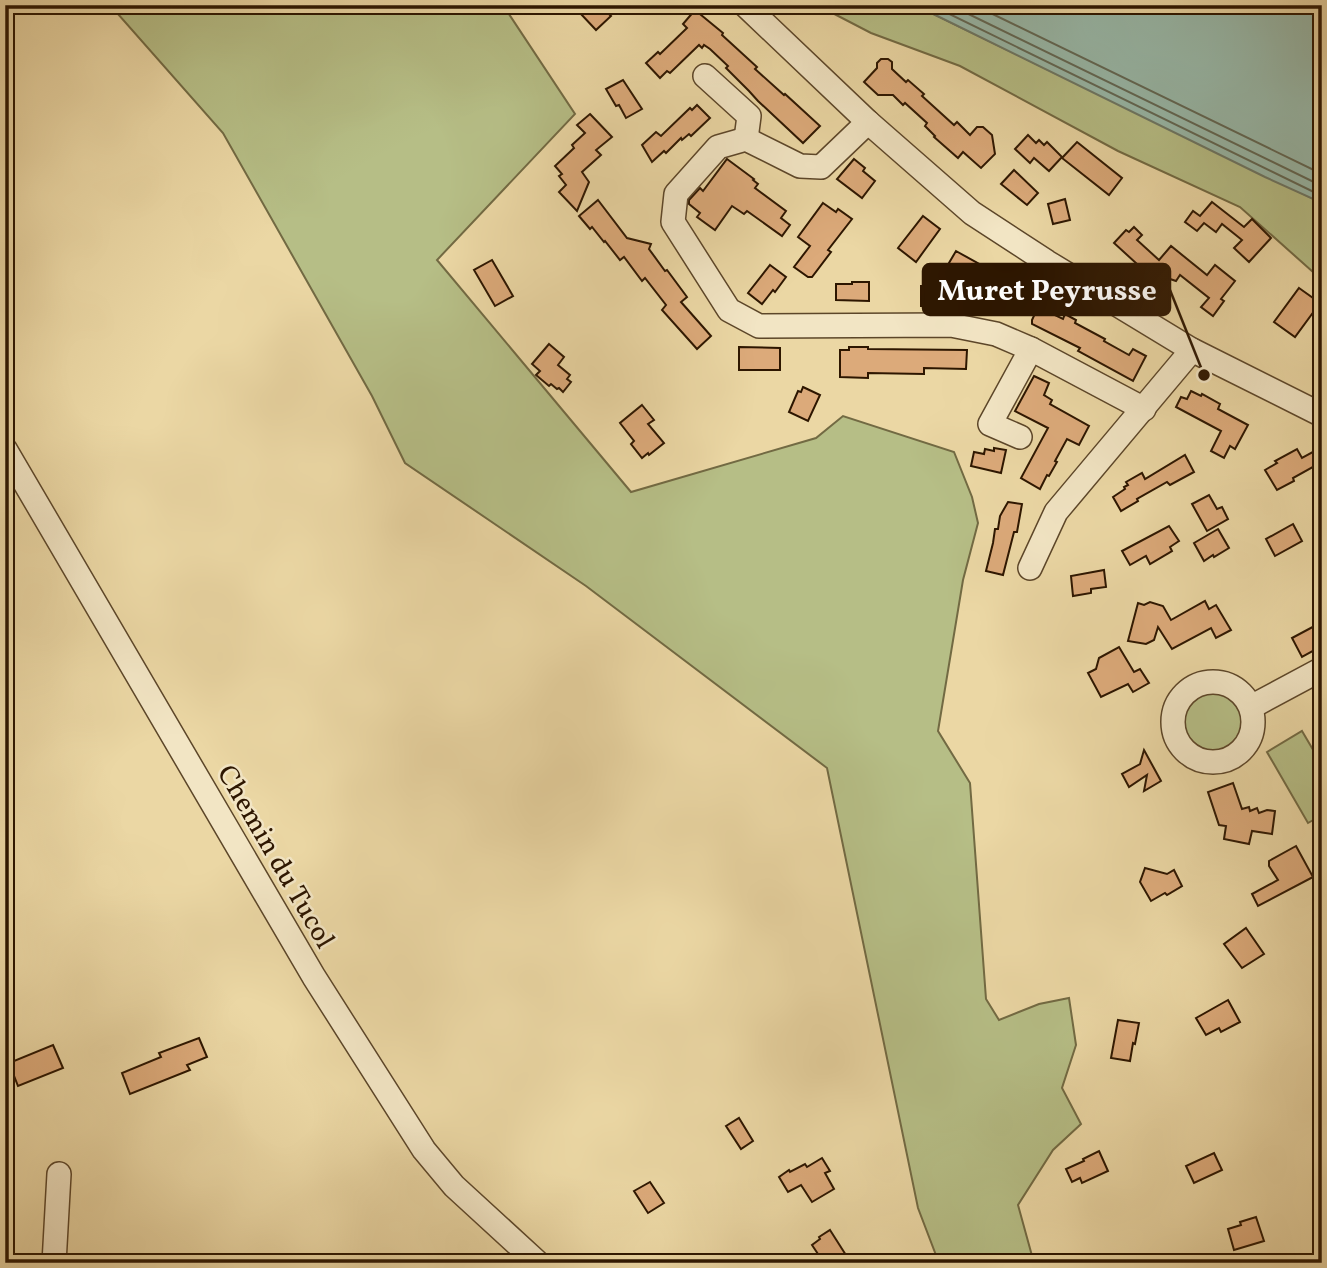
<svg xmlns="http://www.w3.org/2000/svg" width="1327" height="1268" font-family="Vollkorn,serif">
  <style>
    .green { fill: #b6be86; stroke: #726a43; stroke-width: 2 }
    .water { fill: #98b9aa; stroke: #6d7866; stroke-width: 2 }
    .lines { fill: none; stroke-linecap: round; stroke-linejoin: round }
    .shore { stroke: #626855; stroke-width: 2 }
    .building { fill: #dcaa7a; stroke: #2d1600; stroke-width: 2 }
    .minor-casing { stroke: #5c4629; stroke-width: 26 }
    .minor { stroke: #f2e5c4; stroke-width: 23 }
    .labels { text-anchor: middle; stroke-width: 5; stroke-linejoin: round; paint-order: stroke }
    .street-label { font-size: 28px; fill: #2d1600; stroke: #f2e5c4 }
    .leader { fill: none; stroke: #2d1600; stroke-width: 2.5 }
    .callout-dot { fill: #2d1600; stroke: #f2e5c4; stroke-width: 2.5 }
    .callout { fill: #2d1600; stroke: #2d1600; stroke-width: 2.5 }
    .callout-label { font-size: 30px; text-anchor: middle; font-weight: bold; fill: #fff }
  </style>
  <rect width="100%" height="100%" fill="#ebd7a4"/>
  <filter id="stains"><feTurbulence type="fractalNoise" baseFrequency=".00286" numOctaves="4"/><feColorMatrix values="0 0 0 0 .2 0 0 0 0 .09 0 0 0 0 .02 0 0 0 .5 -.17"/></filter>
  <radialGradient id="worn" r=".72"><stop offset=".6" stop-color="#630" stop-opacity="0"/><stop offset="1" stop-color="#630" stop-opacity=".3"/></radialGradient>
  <g class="green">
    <path d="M110,5H503L575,114L437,260L631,492L816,438L843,416L954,452L972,497L978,523L963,580L938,731L970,783L986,999L999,1020L1039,1004L1069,998L1076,1045L1062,1088L1081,1124L1053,1150L1018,1205L1034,1263H939L918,1208L827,768L586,586L405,463L372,396L223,133Z"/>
    <path d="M817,5H915L1322,203V280L1240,207L1118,151L960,66L871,33Z"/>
    <circle cx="1209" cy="720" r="34"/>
    <path d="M1302,731L1322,765V815L1308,823L1267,752Z"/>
  </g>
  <path class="water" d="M915,5H1322V203L1265,177Z"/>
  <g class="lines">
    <g class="shore">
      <path d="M931,5L1322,196"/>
      <path d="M950,5L1322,186"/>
      <path d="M974,5L1322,174"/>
    </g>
  </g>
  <g class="building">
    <path d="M588,5H600L611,16L596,30L580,13Z"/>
    <path d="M695,10L723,33L722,35L757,67L755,69L784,95L785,94L820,126L803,143L758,101L749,91L726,68L728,66L710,49L704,45L702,48L699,45L670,73L667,71L660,78L646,63L658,52L660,54L687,28L683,24Z"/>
    <path d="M881,59H888L892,62V69L906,82L908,80L924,94L922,96L954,125L957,122L970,135L977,127H983L992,135L995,154L981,168L963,152L958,158L934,137L935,136L925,126L927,123L905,103L903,105L893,95H878L864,82L877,68V63Z"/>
    <path d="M623,80L642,109L626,118L619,105L616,106L606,89Z"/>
    <path d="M697,105L710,118L691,136L689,134L682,140L681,138L666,153L664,151L652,162L642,145L656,132L661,136L690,108L692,110Z"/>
    <path d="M590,114L612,137L596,150L601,155L582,172L589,182L577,211L559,192L566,185L559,176L562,174L555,166L574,148L572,145L585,133L577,125Z"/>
    <path d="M1028,135L1036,143L1039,140L1044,145L1047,142L1062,157L1049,171L1034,158L1030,163L1015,149Z"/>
    <path d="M1077,142L1122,178L1109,195L1062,158Z"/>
    <path d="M727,159L754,179L753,180L758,184L755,188L786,211L781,218L790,225L782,236L747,211L744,214L732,206L715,230L697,217L700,213L689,204V200L700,188L703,191Z"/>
    <path d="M854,159L865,168L863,171L875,181L862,198L837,179Z"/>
    <path d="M1014,170L1038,193L1027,205L1001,184Z"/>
    <path d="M1065,199L1070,220L1053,224L1048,204Z"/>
    <path d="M598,200L627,238L651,244L649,249L665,271L667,270L687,297L681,302L711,336L697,349L662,310L666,305L645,278L642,281L624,257L620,260L605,241L604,242L592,227L590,229L579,216Z"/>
    <path d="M1212,202L1244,227L1252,219L1271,238L1249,262L1234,248L1242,240L1222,224L1216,232L1204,223L1197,231L1185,222L1193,211L1200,216Z"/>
    <path d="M823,203L836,212L838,209L852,219L828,250L831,252L812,277H808L794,267L810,246L798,237Z"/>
    <path d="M923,216L940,229L916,262L898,248Z"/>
    <path d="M1134,227L1142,235L1137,240L1159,260L1171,246L1207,275L1215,265L1235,281L1221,299L1224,301L1213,316L1201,307L1209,298L1180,275L1176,281L1170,279L1165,285L1162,282L1158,287L1145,277L1148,274L1114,243L1126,230L1129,232Z"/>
    <path d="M956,251L981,265L979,269L1021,291L1010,311L962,285V298L952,299V306H921V286H948L939,280Z"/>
    <path d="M492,260L513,296L495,306L474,270Z"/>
    <path d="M770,265L786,277L775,292L773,290L762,304L748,293Z"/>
    <path d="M852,282H869V301L836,300V284H852Z"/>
    <path d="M1299,288L1320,303L1295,337L1274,322Z"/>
    <path d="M1038,307L1063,319L1065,314L1076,320L1075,323L1105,339L1104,341L1129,355L1133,349L1146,356L1133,381L1078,351L1080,348L1032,324V320Z"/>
    <path d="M549,344L564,357L558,365L570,375L567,379L571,382L563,392L559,388L557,389L551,384L549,386L536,375L540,371L532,364Z"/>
    <path d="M739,347L780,348V370H739Z"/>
    <path d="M849,347H868V349L967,350L966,369L924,368V374L868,373V378L840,377V350H849Z"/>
    <path d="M1034,376L1049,383L1044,395L1052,400L1050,404L1089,426L1079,445L1067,439L1055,461L1057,462L1049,476L1047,475L1040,489L1021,478L1048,428L1015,411Z"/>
    <path d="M803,387L820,395L808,421L789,412L798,391L801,392Z"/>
    <path d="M1191,391L1201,396L1202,394L1220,404L1218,409L1248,425L1235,449L1230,446L1224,458L1211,451L1221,431L1176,407L1181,397L1187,399Z"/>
    <path d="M642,405L654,420L648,424L664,443L649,455L648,453L642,458L631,444L634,441L620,423Z"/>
    <path d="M1322,447V462L1293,478L1294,481L1277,490L1265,470L1277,463L1275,461L1297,449L1302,458Z"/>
    <path d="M994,448L1006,450L1001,473L971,466L974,452L984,454L985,449L994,451Z"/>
    <path d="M1185,455L1194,472L1170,485L1167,482L1137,499L1138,501L1121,511L1113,497L1125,489L1124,487L1128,485L1126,482L1142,473L1145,479Z"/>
    <path d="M1209,495L1217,509L1222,507L1228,519L1207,531L1192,504Z"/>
    <path d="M1008,502L1022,504L1017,532H1014L1003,575L986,571L993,543L995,529H998L1000,516Z"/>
    <path d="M1293,524L1302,541L1275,556L1266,539Z"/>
    <path d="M1169,526L1179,541L1170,547L1172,551L1150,564L1146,556L1130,565L1122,551Z"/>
    <path d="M1218,529L1229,548L1214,557L1213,555L1204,561L1194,543Z"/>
    <path d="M1104,570L1106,587L1091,589V593L1073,596L1071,576Z"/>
    <path d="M1205,601L1209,609L1216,605L1231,630L1216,638L1211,628L1172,649L1158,627L1154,640L1146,644L1128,641L1138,603L1144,605L1150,602L1163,606L1171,620Z"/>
    <path d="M1322,622V646L1302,657L1292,638Z"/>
    <path d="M1119,647L1134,672L1140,669L1149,683L1133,692L1128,684L1101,697L1088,673L1096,669L1099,658Z"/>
    <path d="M1144,750L1161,781L1144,791L1147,775L1129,787L1122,774L1140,764Z"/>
    <path d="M1233,783L1242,809L1249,807L1250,811L1257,808L1259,813L1267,810L1275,811L1272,834L1252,831L1249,844L1224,839L1226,826L1219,825L1208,792Z"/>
    <path d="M1296,846L1313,877L1258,906L1252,894L1278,880L1269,866V861Z"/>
    <path d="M1145,868L1167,874L1174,870L1182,886L1167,895L1165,893L1151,901L1140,882Z"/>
    <path d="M1246,928L1264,954L1242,968L1224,944Z"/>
    <path d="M1228,1000L1240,1022L1221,1032L1219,1028L1206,1035L1196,1018Z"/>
    <path d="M1118,1020L1139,1023L1135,1044L1133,1043L1130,1061L1111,1058Z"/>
    <path d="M199,1038L207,1057L187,1065L190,1070L130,1094L122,1073L161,1057L159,1053Z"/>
    <path d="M53,1045L63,1068L18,1086L9,1063Z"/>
    <path d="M739,1118L753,1141L741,1149L726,1126Z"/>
    <path d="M1099,1151L1108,1171L1082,1183L1080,1178L1072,1182L1066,1169L1084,1161L1083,1159Z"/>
    <path d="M1214,1153L1222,1170L1194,1183L1186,1166Z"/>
    <path d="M822,1158L830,1171L825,1173L834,1189L812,1202L801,1185L788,1192L779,1177L789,1170L790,1172L805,1164L807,1167Z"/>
    <path d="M650,1182L664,1203L648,1213L634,1191Z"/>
    <path d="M1256,1217L1264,1241L1234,1250L1228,1229L1241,1225L1240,1222Z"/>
    <path d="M830,1230L851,1263H826L823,1259L822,1260L812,1245L820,1239L819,1237Z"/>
  </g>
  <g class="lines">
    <g class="minor-casing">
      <g id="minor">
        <path d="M745,5L868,122L972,213L1047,262L1192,350L1322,415"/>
        <path d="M705,76L749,116L746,139"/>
        <path d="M868,122L821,167L800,166L746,139L718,147L676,194L673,222L729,310L759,326L951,325L996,334L1031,349L1144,409"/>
        <path d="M1020,437L990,424L1031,349"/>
        <path d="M5,449L314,977L424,1150L454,1186L538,1263"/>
        <path d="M1030,568L1056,512L1192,350"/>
        <circle cx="1213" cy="722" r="40"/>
        <path d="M1251,707L1322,669"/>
        <path d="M54,1263L59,1174"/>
      </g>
    </g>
    <use href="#minor" class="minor"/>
  </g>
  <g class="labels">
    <g class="street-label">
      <text transform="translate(277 856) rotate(60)" y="10">Chemin du Tucol</text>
    </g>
  </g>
  <path class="leader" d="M1204 375L1170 290"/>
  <circle class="callout-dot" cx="1204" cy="375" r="7"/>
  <rect class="callout" x="923" y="264" width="247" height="51" rx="7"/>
  <g class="callout-label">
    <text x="1047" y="300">Muret Peyrusse</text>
  </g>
  <rect width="1327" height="1268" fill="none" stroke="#ebd7a4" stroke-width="28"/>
  <rect x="7" y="7" width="1313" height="1254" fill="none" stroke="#2d1600" stroke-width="3.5"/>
  <rect x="14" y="14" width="1299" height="1240" fill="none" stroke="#2d1600" stroke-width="2"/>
  <rect width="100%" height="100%" filter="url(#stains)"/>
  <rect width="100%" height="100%" fill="url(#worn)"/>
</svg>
